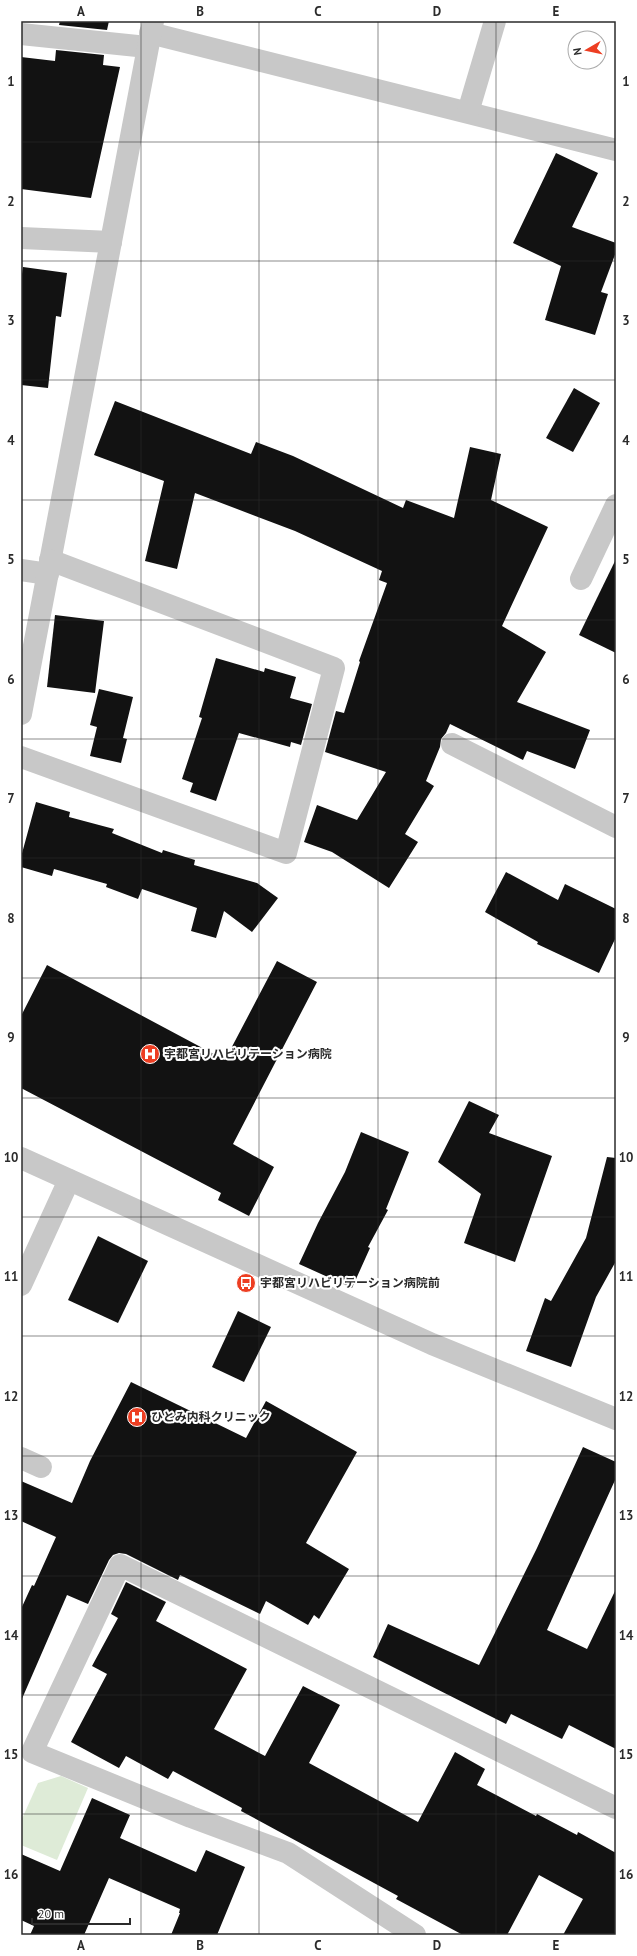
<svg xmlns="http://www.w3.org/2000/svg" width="637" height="1956" font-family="'PT Sans','Noto Sans JP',sans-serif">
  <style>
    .green { fill: #deebd7 }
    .building { fill: #121212 }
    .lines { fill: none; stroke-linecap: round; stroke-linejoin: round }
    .minor { stroke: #c8c8c8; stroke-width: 22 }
    .tertiary { stroke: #c8c8c8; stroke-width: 22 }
    .grid { fill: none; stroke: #2b2b2b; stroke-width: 1; stroke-opacity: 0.55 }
    .labels { text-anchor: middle; stroke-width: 4; stroke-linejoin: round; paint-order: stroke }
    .poi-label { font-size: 12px; font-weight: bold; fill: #2b2b2b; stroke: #fff; text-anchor: start }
    .neatline { fill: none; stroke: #2b2b2b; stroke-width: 1.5 }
    .grid-label { font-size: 13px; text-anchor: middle; font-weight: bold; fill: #2b2b2b }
  </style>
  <rect width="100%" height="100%" fill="#fff"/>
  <path class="green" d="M61,1776L88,1788L57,1860L21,1845V1821L38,1783Z"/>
  <g class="building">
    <path d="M60,21H109L107,30L59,25Z"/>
    <path d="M56,50L104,55L103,65L120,67L91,198L21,189V57L55,61Z"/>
    <path d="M556,153L598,173L572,227L616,243V252L601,292L608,294L595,335L545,320L561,266L513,243Z"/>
    <path d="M23,267L67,273L61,317L56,316L48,388L21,385V281Z"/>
    <path d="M574,388L600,403L573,452L546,438Z"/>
    <path d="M115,401L251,454L256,442L293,456L403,508L406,500L454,518L470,447L501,454L491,500L548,527L502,626L546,652L517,702L590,730L575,769L527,751L523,760L450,724L446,733L441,739L440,747L426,781L434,786L405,834L418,842L389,888L332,852L304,842L317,805L357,820L386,772L325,752L336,711L344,713L360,662L359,661L387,583L379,580L382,571L295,531L195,493L177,569L145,561L164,481L94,455Z"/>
    <path d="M616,559V653L579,635Z"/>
    <path d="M55,615L104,621L95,693L47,687Z"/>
    <path d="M216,658L264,672L265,668L296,677L290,698L312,704L301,745L291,742L290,747L239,733L216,801L190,792L193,783L182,779L202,718L199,717Z"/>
    <path d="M99,689L133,697L123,738L127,739L121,763L90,756L97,727L90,725Z"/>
    <path d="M36,802L70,812L69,817L114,829L112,833L162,853L163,850L195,860L194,865L257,883L278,898L252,932L224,911L216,938L191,931L197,908L142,889L138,899L106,887L107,884L54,869L52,876L21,867V857Z"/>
    <path d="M506,872L558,900L565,884L616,909V937L599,973L537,944L538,942L485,912Z"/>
    <path d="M277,961L317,982L233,1144L274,1167L249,1216L218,1200L221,1193L21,1088V1016L47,965L225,1060Z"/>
    <path d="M469,1101L499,1115L489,1133L552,1156L515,1262L464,1243L481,1194L438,1162Z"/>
    <path d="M361,1132L409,1152L386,1209L388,1210L368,1247L370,1248L352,1288L299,1264L318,1223L345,1172Z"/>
    <path d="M607,1157L616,1158V1261L596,1297L571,1367L526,1351L545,1298L551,1301L586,1238Z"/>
    <path d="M98,1236L148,1261L118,1323L68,1300Z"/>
    <path d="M238,1311L271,1327L244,1382L212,1367Z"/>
    <path d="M131,1382L246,1438L266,1401L357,1452L306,1543L349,1569L319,1619L314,1615L308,1625L266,1601L260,1614L180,1575L178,1580L126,1554L119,1553L113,1555L109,1560L88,1604L67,1595L21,1701V1609L32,1585L34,1586L56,1537L21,1521V1481L72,1503L90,1461Z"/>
    <path d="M583,1447L616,1462V1478L547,1630L587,1649L616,1589V1749L569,1725L562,1739L511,1714L506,1724L373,1657L388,1624L479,1665L537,1548Z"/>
    <path d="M126,1582L166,1602L156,1621L247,1669L214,1729L265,1756L303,1686L340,1705L309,1763L418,1822L455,1752L485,1769L477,1785L536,1816L537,1814L577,1835L578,1832L616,1853V1935H563L583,1899L539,1875L507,1935H463L396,1899L398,1896L241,1811L242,1808L173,1771L168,1779L126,1756L119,1768L71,1742L107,1674L92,1666L118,1618L111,1614Z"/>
    <path d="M92,1798L130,1815L120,1838L196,1872L206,1850L245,1867L217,1935H171L180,1913H179L180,1909L109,1878L84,1935H30L34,1926L21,1920V1854L60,1871Z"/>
  </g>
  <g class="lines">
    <g class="minor">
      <path d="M150,33L616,150"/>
      <path d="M21,34L147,47"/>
      <path d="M468,112L495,21"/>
      <path d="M21,238L111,242"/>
      <path d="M21,570L48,574"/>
      <path d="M581,579L616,505"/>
      <path d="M21,714L153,21"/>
      <path d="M452,744L616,827"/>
      <path d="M21,757L286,853L334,668L50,560"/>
      <path d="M21,1285L69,1180"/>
      <path d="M21,1458L41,1467"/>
      <path d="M415,1935L288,1853L191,1817L32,1752L120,1565L616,1808"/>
    </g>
    <path class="tertiary" d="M21,1158L432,1344L616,1419"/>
  </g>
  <path class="grid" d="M141,21V1935M259,21V1935M378,21V1935M496,21V1935M21,142H616M21,261H616M21,380H616M21,500H616M21,620H616M21,739H616M21,858H616M21,978H616M21,1098H616M21,1217H616M21,1336H616M21,1456H616M21,1576H616M21,1695H616M21,1814H616"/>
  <defs>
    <g id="hospital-disc" transform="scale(1)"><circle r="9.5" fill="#ed3e22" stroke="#fff"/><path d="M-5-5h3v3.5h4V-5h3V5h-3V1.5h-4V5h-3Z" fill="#fff"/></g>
    <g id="bus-disc" transform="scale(1)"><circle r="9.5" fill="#ed3e22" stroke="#fff"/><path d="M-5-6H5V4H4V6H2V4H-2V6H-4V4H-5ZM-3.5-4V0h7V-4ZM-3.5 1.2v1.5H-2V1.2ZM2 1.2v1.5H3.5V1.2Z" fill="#fff"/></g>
  </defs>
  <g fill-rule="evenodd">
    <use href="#hospital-disc" x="150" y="1054"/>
    <use href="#bus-disc" x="246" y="1283"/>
    <use href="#hospital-disc" x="137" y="1417"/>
  </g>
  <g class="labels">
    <g class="poi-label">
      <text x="164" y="1058">宇都宮リハビリテーション病院</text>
      <text x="260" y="1287">宇都宮リハビリテーション病院前</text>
      <text x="151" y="1421">ひとみ内科クリニック</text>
    </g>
  </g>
  <rect width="637" height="1956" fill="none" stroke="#ffffff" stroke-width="44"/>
  <g transform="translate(587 50) rotate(261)"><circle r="19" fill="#ffffff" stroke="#aaaaaa"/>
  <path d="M0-3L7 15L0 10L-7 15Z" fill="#ed3e22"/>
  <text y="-6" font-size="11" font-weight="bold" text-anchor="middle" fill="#2b2b2b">N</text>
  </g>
  <path d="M32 1918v6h98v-6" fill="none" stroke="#2b2b2b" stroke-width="2"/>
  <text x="38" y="1918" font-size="12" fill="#2b2b2b" stroke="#ffffff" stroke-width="3" paint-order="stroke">20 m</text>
  <rect x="22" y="22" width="593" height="1912" class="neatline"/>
  <g class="grid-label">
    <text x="81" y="16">A</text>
    <text x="200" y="16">B</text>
    <text x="318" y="16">C</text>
    <text x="437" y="16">D</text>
    <text x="556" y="16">E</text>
    <text x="11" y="86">1</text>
    <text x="626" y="86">1</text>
    <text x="11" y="206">2</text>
    <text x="626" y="206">2</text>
    <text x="11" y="325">3</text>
    <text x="626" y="325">3</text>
    <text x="11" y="445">4</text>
    <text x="626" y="445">4</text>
    <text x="11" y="564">5</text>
    <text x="626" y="564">5</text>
    <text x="11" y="684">6</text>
    <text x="626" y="684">6</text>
    <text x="11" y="803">7</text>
    <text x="626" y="803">7</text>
    <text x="11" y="923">8</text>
    <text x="626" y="923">8</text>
    <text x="11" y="1042">9</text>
    <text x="626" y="1042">9</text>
    <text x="11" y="1162">10</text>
    <text x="626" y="1162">10</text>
    <text x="11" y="1281">11</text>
    <text x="626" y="1281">11</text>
    <text x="11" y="1401">12</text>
    <text x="626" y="1401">12</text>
    <text x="11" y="1520">13</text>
    <text x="626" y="1520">13</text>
    <text x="11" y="1640">14</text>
    <text x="626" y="1640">14</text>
    <text x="11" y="1759">15</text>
    <text x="626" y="1759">15</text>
    <text x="11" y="1879">16</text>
    <text x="626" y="1879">16</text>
    <text x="81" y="1950">A</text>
    <text x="200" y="1950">B</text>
    <text x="318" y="1950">C</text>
    <text x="437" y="1950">D</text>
    <text x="556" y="1950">E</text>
  </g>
</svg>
